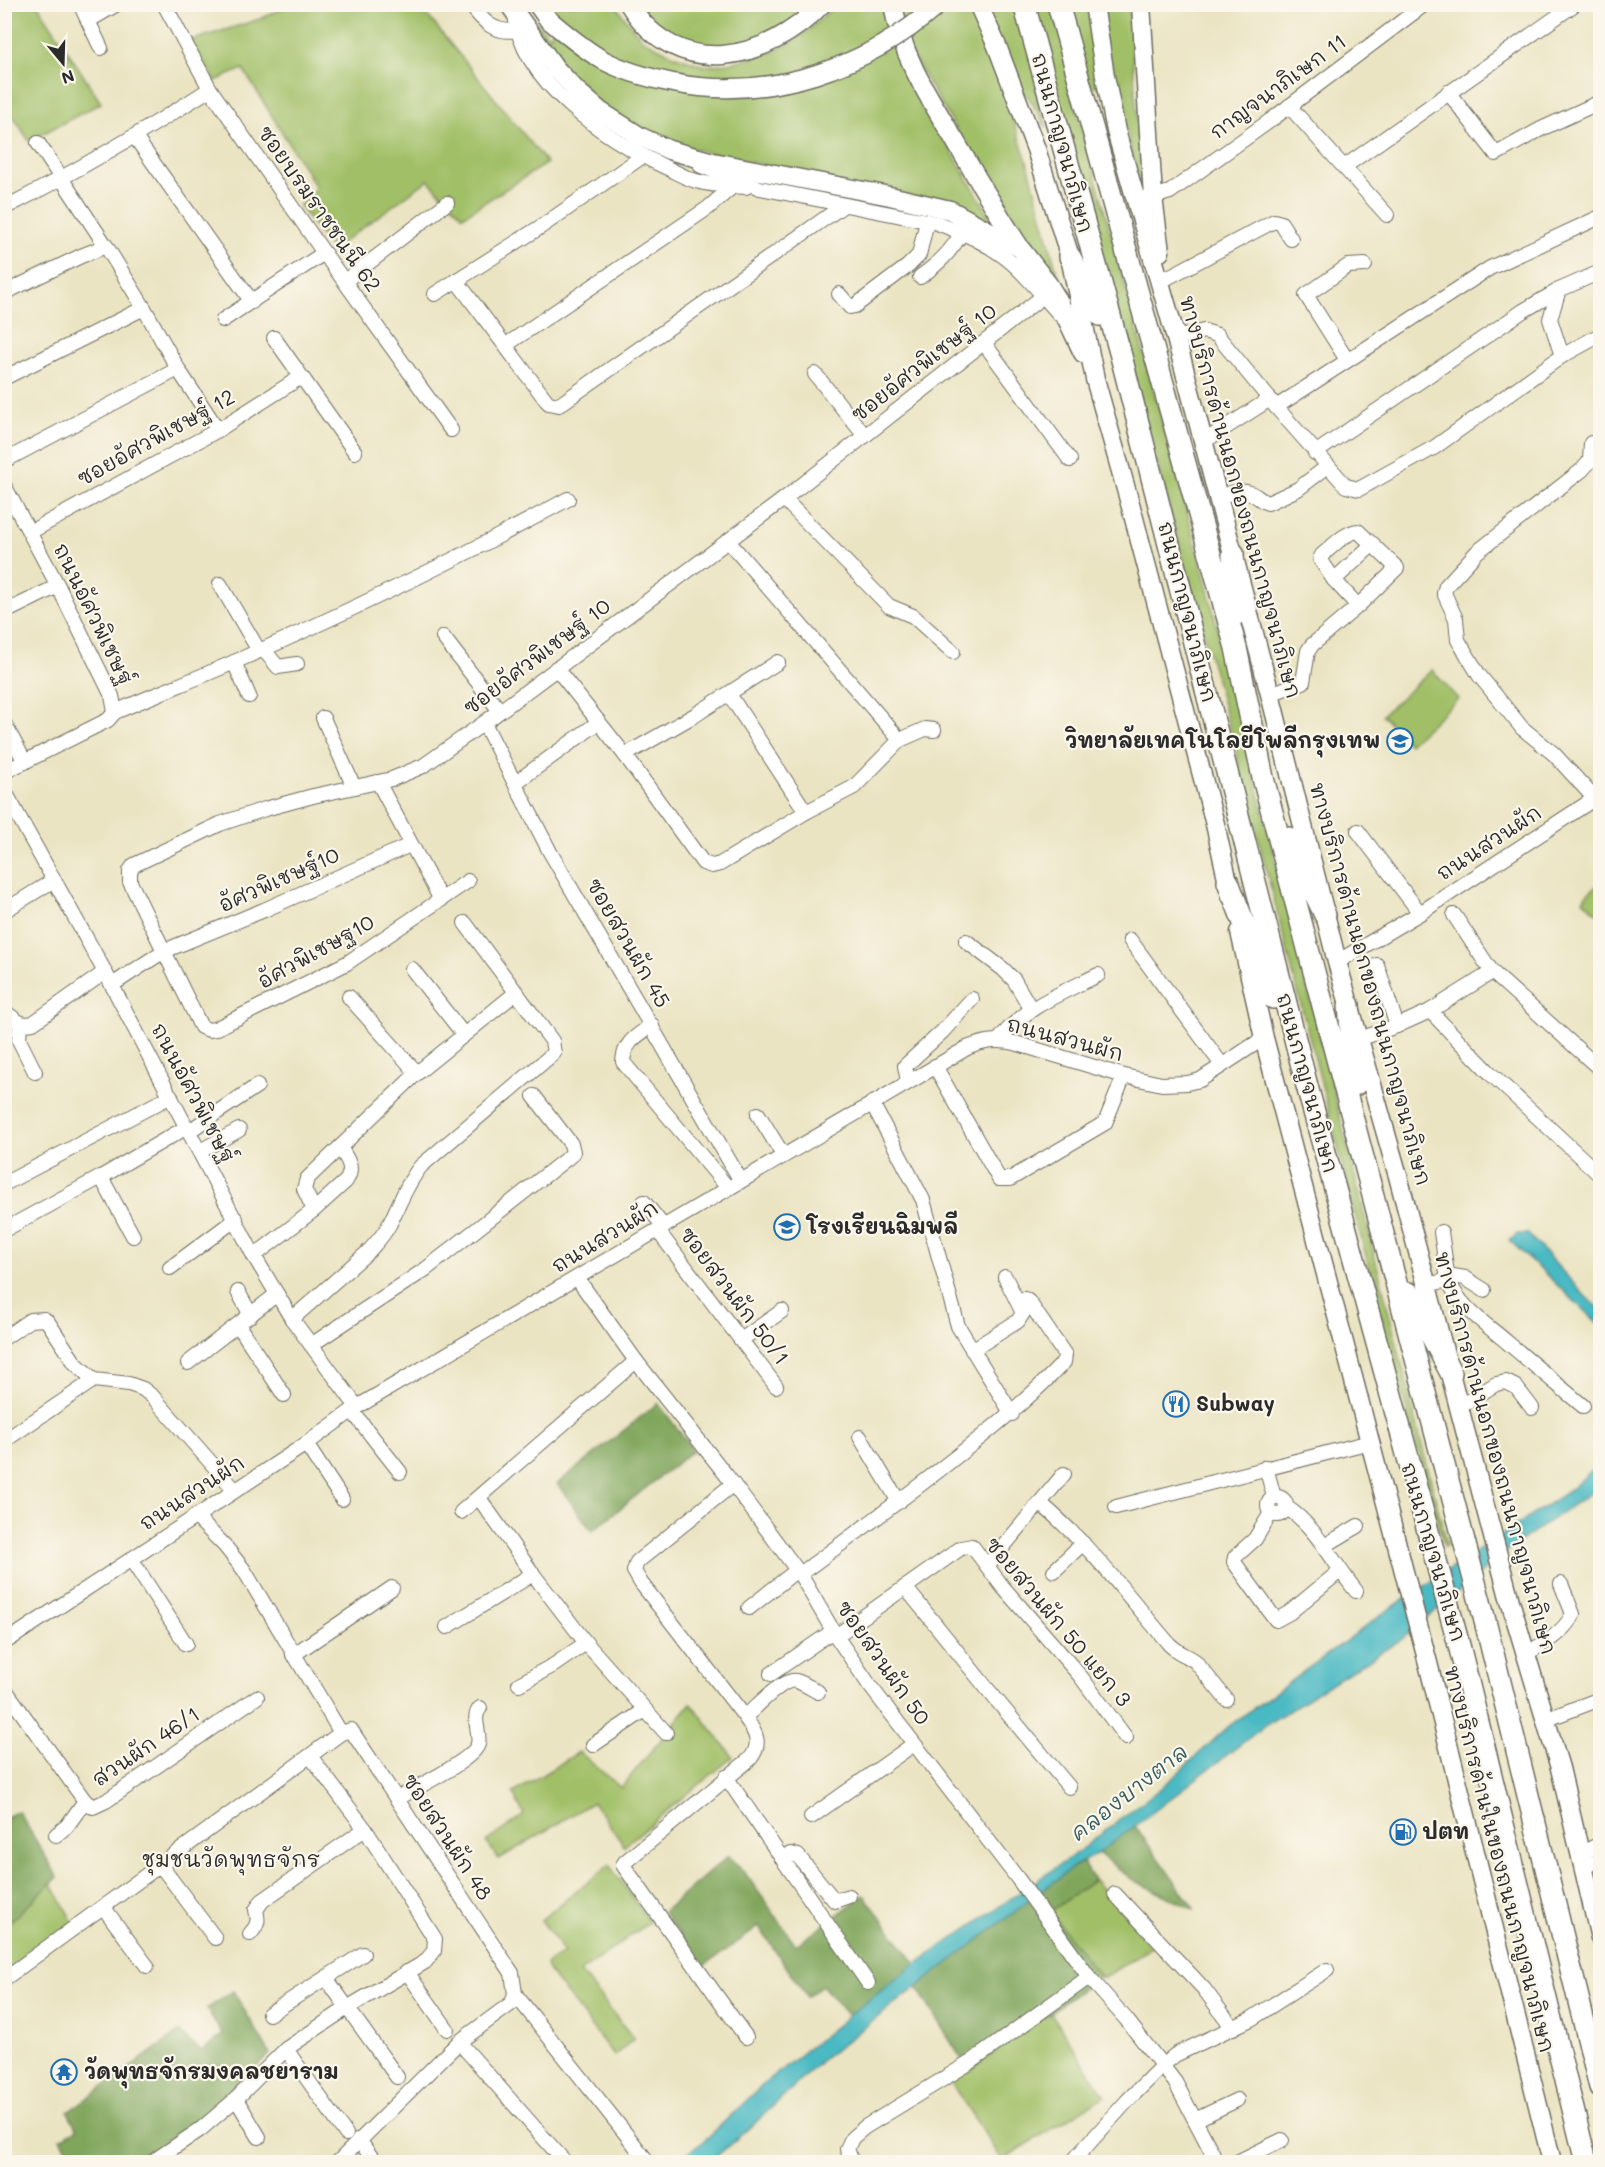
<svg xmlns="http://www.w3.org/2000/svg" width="1605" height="2167" font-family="Mali,'Playpen Sans Thai',sans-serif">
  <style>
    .green { fill: #a0bf66; stroke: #667548; stroke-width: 1.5 }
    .forest { fill: #80a65b; stroke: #566843; stroke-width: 1.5 }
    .water { fill: #4ab9c3; stroke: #3a7277; stroke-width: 1.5 }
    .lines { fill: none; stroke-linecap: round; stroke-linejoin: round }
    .minor-casing { stroke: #6e6c60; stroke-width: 16 }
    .major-casing { stroke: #6e6c60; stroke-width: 21 }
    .highway-casing { stroke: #6e6c60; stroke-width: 24 }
    .minor { stroke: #fff; stroke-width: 14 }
    .major { stroke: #fff; stroke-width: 18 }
    .highway { stroke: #fff; stroke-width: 21 }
    .major-bridge-casing { stroke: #6e6c60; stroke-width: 21; stroke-linecap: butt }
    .major-bridge { stroke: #fff; stroke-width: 18 }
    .labels { text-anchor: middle; stroke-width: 4.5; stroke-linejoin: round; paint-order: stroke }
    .street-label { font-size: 21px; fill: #2b2b2b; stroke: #fbf7ec }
    .poi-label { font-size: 21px; font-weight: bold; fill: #2b2b2b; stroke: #fbf7ec; text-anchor: start }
    .water-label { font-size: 22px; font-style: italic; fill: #365d60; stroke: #fbf7ec }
    .neighbourhood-label { font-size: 22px; fill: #2b2b2b; stroke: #fbf7ec }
  </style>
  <rect width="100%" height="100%" fill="#fbf7ec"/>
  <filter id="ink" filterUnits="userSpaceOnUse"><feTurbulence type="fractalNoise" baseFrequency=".0167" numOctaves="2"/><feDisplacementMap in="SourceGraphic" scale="12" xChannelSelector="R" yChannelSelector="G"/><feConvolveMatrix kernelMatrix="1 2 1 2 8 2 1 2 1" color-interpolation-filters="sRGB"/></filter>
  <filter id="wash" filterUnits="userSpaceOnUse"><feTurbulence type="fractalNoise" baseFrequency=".008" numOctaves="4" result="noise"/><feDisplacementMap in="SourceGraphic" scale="24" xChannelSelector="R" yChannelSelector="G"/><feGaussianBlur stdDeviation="1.35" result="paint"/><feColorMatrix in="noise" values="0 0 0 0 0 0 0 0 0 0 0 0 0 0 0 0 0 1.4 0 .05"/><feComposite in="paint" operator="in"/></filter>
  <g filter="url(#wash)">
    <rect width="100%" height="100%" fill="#ebe4c3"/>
    <g class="green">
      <path d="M5,5H38L101,103L29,141L5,103Z"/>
      <path d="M289,5H419L547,163L463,216L428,180L332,250L299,206L316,187L243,69L215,81L190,41L260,19Z"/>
      <path d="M517,5L550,36L558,19L546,5H616L624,17L642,39L673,55L705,66L735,62L776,51L806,32L836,5H883L886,30L914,88L994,223L965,212L659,141L587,96Z"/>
      <path d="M636,5H809C802,12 794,21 786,27C761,43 699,56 673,40C660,31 648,16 636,5Z"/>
      <path d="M898,5H1129L1143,198L1117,94L1068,76L1206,582L1447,1545L1444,1547L1386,1334L1235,749L1053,82L1036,89L1047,128L1028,96H1005L1029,167L1060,284L1024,242L909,51Z"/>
      <path d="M1432,670L1458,699L1409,744L1382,715Z"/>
      <path d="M1600,883V915L1583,900L1586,895Z"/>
      <path d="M691,1703L733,1757L624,1846L593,1802L499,1859L486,1842L524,1815L513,1793L579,1752L621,1788Z"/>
      <path d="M609,1865L650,1922L580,1972L634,2039L614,2056L548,1970L546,1964L564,1952L541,1920Z"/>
      <path d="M1094,1880L1154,1945L1102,1979L1049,1912Z"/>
      <path d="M51,1883L73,1922L5,1974V1926Z"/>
      <path d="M1051,2013L1105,2096L1002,2160L949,2080Z"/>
    </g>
    <g class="forest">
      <path d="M658,1403L693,1450L592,1531L557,1484Z"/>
      <path d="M18,1811L58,1877L5,1926V1818Z"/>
      <path d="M1135,1826L1195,1910L1133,1880L1098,1853Z"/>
      <path d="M728,1856L745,1873L796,1945L864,1895L916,1964L848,2016L822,1985L807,1997L759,1927L704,1966L663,1912Z"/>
      <path d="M1083,1862L1094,1880L1050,1912L1100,1976L969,2071L916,1986L1073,1867Z"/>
      <path d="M233,1991L270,2054L225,2099L192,2125L139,2162H74L61,2138L77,2129L68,2112L179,2032L201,2051L223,2035L207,2009Z"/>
    </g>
    <g class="water">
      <path d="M1517,1234H1528L1587,1298L1600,1308V1325L1510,1241Z"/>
      <path d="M1600,1463V1486L1511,1548L1402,1639L1267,1724L1135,1826L1098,1853L1073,1867L822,2060L756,2122L712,2160L708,2162H675L703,2142L765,2083L848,2016L916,1964L1074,1855L1166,1784L1229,1726L1391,1608L1570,1490Z"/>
    </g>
  </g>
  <g filter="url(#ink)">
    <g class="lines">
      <g class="minor-casing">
        <g id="minor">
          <path d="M80,4L101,48"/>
          <path d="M164,4L210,89L324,253L451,430"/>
          <path d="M470,4C483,22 495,34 517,30"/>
          <path d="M515,14C521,83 607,139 663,166C674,171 685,178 696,181C713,186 730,186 746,187"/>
          <path d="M88,21L117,4"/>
          <path d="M1448,92L1496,154L1541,129L1600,102"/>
          <path d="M1289,106L1387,215"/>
          <path d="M135,137L252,302"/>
          <path d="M38,143L106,246L144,308L178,369L218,430"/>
          <path d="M701,166L760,188L937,223C964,233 990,244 1012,263C1030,279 1046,300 1063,318"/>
          <path d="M1344,167L1575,4"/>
          <path d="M1153,197L1170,192L1271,120L1425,4"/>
          <path d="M4,208C76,172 143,132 210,89"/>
          <path d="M920,277C938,264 951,252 962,232"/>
          <path d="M456,280L546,400L549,403L559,405L844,205"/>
          <path d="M1163,280L1274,221L1281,223L1291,239"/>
          <path d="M345,281L447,203"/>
          <path d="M1559,290L1550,319L1562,356"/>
          <path d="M4,293L81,256L106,246"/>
          <path d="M435,294L542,226L643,156"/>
          <path d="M839,294L850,307L855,306L908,266L919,255L927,221"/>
          <path d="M223,320L324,253"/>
          <path d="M274,338L355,452"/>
          <path d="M1176,338L1204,331L1217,335L1276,407L1346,486L1359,489L1435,447L1562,356L1600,335"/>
          <path d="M984,343L1070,460"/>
          <path d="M506,345L708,208L732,187"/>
          <path d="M1347,360L1306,295L1348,266L1365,265"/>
          <path d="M815,374L865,436"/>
          <path d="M4,378L144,308"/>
          <path d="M1276,407L1490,268L1600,217"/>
          <path d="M1203,442L1270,399"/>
          <path d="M1591,443L1590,461L1582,470L1477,552L1446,586L1444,593L1456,619L1458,640L1479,675L1522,728L1554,754L1595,799"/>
          <path d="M1315,453L1523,311L1559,290L1600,272"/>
          <path d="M4,461L178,369"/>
          <path d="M4,485L58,586L112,696L115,712L108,720L8,770L4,775"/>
          <path d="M1218,497C1227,494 1240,489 1250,493C1257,495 1260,501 1268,503L1298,489L1328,466"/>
          <path d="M784,499L889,606L913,616L953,652"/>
          <path d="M30,532L218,430L301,377"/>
          <path d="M728,541L900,740"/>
          <path d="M1334,580L1373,544"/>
          <path d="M220,584L259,651"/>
          <path d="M5,612L58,586"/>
          <path d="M443,637L500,711"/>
          <path d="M263,649L278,667L297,664"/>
          <path d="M234,662L249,696"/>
          <path d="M556,668L625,755L703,863L712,866L720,864L806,812L854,787L900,740L925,729L934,730"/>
          <path d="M729,694L806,812"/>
          <path d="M1270,694L1303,682L1308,651L1312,645L1358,606L1397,568L1358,531C1345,532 1332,547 1322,555L1320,559L1334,580L1358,606"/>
          <path d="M115,712C154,695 193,680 232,663C346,613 459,559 568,499"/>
          <path d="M323,718L354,787"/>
          <path d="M4,723L25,762"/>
          <path d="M484,723L550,852L741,1181"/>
          <path d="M625,755L695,715L778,662"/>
          <path d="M378,782L441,900"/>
          <path d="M515,783L599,722"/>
          <path d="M4,790L105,972L254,1256L292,1319L357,1407"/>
          <path d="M1358,831L1420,913"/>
          <path d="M410,845L264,910L164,951L201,1027L209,1030L215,1029L347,963L468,881"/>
          <path d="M4,911L54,880"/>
          <path d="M1454,915L1492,972L1600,1069"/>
          <path d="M1130,940L1222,1065"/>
          <path d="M966,941L1003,969L1014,980L1031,1009"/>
          <path d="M1337,962L1420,913L1600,795"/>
          <path d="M412,969L464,1035"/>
          <path d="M112,985L164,951L130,882V871L134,865L220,824L265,809L313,796L392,779L423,766L484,723L784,499L1042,297"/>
          <path d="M349,997L417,1073"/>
          <path d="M1430,1011L1492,1075L1600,1175"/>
          <path d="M4,1016L8,1014C17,1021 22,1026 33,1023L105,972"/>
          <path d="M20,1023L19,1040L35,1072"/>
          <path d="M652,1025C637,1036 624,1042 623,1062L728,1188"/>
          <path d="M1397,1026L1430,1011L1492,972"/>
          <path d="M1359,1039L1397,1026L1377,965"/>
          <path d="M999,1040C1024,1007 1062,993 1098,975"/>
          <path d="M935,1066L999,1179H1010L1105,1123L1124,1076"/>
          <path d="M908,1082L905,1066L943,1031L972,999"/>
          <path d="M872,1103L923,1200L958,1326L1012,1414"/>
          <path d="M758,1114L783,1155"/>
          <path d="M189,1131L257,1086"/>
          <path d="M200,1151L239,1130"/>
          <path d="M101,1177L133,1236"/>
          <path d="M4,1184L171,1096"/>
          <path d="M644,1202L664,1227"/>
          <path d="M314,1210L346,1181C355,1167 347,1160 340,1147"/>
          <path d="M4,1230L101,1177L187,1127"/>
          <path d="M658,1231L776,1386"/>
          <path d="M1441,1232L1448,1280"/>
          <path d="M254,1256L314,1210L304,1189L307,1179L417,1073L517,992"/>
          <path d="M170,1268L236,1219"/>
          <path d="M1447,1275L1465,1278L1484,1290"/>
          <path d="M577,1278L636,1361L727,1476L800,1574L836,1636L870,1686L1018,1879L1089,1977L1126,2019L1175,2082L1217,2162"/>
          <path d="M1427,1285L1448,1280C1461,1309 1485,1323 1508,1343C1533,1364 1558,1385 1583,1406"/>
          <path d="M238,1292L251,1315"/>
          <path d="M292,1319L368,1252C376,1243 384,1235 389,1225C399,1205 407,1183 421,1166L554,1053L552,1041L465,923"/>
          <path d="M238,1325L284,1395"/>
          <path d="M4,1338L30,1320L44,1319L48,1322L75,1363L94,1380L129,1384L143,1389L153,1397L235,1490"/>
          <path d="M741,1340L782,1311"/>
          <path d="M311,1345L426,1269L570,1156L573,1152L571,1144L534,1096"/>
          <path d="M972,1350L1018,1321L1023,1313L1005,1277"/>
          <path d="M188,1363L277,1294"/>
          <path d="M1460,1406L1496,1384L1506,1382L1516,1387L1532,1408"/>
          <path d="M352,1411L400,1472"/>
          <path d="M860,1437L899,1502"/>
          <path d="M4,1441L94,1380"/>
          <path d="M306,1444L342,1499"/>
          <path d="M1266,1467L1274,1497"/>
          <path d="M733,1484L637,1562L634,1571L641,1583L745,1717C755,1732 763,1743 750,1759L625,1862L623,1865L746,2037"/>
          <circle cx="1277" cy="1506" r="9"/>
          <path d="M479,1498L533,1574L586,1643L666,1733"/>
          <path d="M1040,1503C1089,1544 1128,1596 1169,1644C1179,1654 1185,1654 1195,1661L1226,1699"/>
          <path d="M1116,1507L1370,1442"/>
          <path d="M1286,1507C1317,1527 1333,1563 1356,1591"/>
          <path d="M461,1512L636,1361"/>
          <path d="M1271,1513L1255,1539L1235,1557L1234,1562L1276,1620L1289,1613L1340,1571"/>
          <path d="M195,1516L224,1545L244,1570L341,1733L351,1730L512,1973L515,1994L512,2003L459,2042L338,2162"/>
          <path d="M1324,1546L1358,1526"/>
          <path d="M131,1559L186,1644"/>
          <path d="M987,1566L1064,1474"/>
          <path d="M1054,1571L1083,1543"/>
          <path d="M800,1574C849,1538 899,1502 947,1464C988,1432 1028,1400 1064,1362L1065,1355L1029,1302L1025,1299L1017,1300"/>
          <path d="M905,1587L989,1691L1069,1787"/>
          <path d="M749,1608L797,1570"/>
          <path d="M447,1627L533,1574"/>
          <path d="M836,1636L961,1548L972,1546L1002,1586L1081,1677L1126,1738"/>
          <path d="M4,1643L306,1444L357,1407L967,1048C984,1041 997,1039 1015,1043L1124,1076L1162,1084L1187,1083L1200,1080L1264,1038"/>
          <path d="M1525,1654C1543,1644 1563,1634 1573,1614L1561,1584"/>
          <path d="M293,1655L392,1588"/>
          <path d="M771,1674L833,1631"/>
          <path d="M519,1684L554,1665L586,1643"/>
          <path d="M4,1688L85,1801L93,1807L106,1801L257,1697"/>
          <path d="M745,1717C754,1709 784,1677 796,1681C803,1683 811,1688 818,1692"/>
          <path d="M1545,1720L1600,1699"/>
          <path d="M593,1745L645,1710"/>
          <path d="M726,1777L868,1983"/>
          <path d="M397,1799C413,1789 474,1760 478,1744C481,1732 471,1718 480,1708"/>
          <path d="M811,1817L914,1744"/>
          <path d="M56,1835L67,1826L85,1801"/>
          <path d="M1580,1854L1600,1844"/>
          <path d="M781,1857L791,1854L798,1856L835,1901L849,1896"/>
          <path d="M161,1866L215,1938"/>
          <path d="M1583,1867L1600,1860"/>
          <path d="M1115,1894L1204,1989L1233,2028"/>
          <path d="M104,1908L147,1966"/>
          <path d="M250,1934C258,1925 259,1921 256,1910L262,1901L365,1829"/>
          <path d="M407,1972L447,2029"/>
          <path d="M326,1978L397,2077"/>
          <path d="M4,1979L341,1733"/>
          <path d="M515,1994L648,2162"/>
          <path d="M269,2014L363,1954"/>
          <path d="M459,2042L565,2162"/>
          <path d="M286,2049L346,2134"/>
          <path d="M236,2099L259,2137"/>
          <path d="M1195,2120L1237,2100"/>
          <path d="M359,2140L375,2162"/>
          <path d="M152,2162L201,2129L236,2099L286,2049L347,2008L425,1962L434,1951L435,1939L365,1829L310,1756"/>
          <path d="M852,2162L847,2149L852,2138L865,2127L971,2062L1089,1977"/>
          <path d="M1072,2162L1128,2100L1162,2066L1175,2055L1251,2019L1327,1970"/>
          <path d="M1237,2162L1282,2140"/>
        </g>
      </g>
      <g class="major-casing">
        <g id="major">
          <path d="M509,4L556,69L577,91L600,111L641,137L669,150L713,162L890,196L950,210L1020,248L1048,284L1059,302L1083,353"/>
          <path d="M537,4L548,19"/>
          <path d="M629,4C677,82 767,62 822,4"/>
          <path d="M893,4C901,55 928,96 954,139C975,175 996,211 1019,246"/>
          <path d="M978,4L997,46L1036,149L1070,257L1095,379L1131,507L1215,824L1231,896"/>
          <path d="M1094,4L1105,76L1116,131L1176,338L1218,497L1270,694L1337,962L1398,1176L1510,1601L1560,1768L1600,1938"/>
          <path d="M1141,4L1153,197L1160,252"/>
          <path d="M1240,932L1264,1038L1428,1663L1552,2162"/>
        </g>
      </g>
      <g class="highway-casing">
        <g id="highway">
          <path d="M1024,4L1121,356L1307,1086L1460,1649L1586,2162"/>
          <path d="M1058,4L1236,648L1263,778L1483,1613L1600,2087"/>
          <path d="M1070,257L1100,315"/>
          <path d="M1233,553L1235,615"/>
          <path d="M1289,838L1325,915"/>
          <path d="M1228,882L1273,998"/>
          <path d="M1349,1005L1355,1085"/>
          <path d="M1409,1293L1451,1373"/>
        </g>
      </g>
      <use href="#minor" class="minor"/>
      <use href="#major" class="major"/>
      <use href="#highway" class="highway"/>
      <g class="major-bridge-casing">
        <path id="major-bridge" d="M548,19C566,34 583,49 603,60C625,72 649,78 673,83C769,102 867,68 939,4"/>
      </g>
      <use href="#major-bridge" class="major-bridge"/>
    </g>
  </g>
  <defs>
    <g id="university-ring" transform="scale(1.35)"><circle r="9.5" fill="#fbf7ec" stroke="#1f6fb2" stroke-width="1.5"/><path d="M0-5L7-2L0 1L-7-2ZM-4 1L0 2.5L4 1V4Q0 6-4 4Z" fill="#1f6fb2"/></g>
    <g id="school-ring" transform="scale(1.35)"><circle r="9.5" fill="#fbf7ec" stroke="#1f6fb2" stroke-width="1.5"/><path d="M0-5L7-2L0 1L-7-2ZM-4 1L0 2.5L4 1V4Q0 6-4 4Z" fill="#1f6fb2"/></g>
    <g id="restaurant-ring" transform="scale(1.35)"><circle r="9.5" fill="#fbf7ec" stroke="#1f6fb2" stroke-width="1.5"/><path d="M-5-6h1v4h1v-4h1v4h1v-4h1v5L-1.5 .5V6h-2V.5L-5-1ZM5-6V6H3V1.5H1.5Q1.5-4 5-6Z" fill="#1f6fb2"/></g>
    <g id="fuel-ring" transform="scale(1.35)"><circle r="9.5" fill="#fbf7ec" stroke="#1f6fb2" stroke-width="1.5"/><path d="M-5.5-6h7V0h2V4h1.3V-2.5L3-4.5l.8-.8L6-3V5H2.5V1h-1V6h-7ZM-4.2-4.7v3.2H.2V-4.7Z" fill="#1f6fb2"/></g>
    <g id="temple-ring" transform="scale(1.35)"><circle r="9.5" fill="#fbf7ec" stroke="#1f6fb2" stroke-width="1.5"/><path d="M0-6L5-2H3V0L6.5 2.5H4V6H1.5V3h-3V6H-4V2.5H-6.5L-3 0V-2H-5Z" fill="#1f6fb2"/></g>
  </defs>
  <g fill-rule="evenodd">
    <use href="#university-ring" x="1400" y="741"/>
    <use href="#school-ring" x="787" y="1227"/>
    <use href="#restaurant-ring" x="1176" y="1404"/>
    <use href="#fuel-ring" x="1403" y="1832"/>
    <use href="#temple-ring" x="64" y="2072"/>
  </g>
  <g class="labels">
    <g class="street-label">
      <text transform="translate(1278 87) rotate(-36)" y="7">กาญจนาภิเษก 11</text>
      <text transform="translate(1062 143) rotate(75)" y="7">ถนนกาญจนาภิเษก</text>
      <text transform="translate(319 209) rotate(55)" y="7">ซอยบรมราชชนนี 62</text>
      <text transform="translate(924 363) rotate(-38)" y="7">ซอยอัศวพิเชษฐ์ 10</text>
      <text transform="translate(156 438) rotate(-29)" y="7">ซอยอัศวพิเชษฐ์ 12</text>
      <text transform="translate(1240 497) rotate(75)" y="7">ทางบริการด้านนอกของถนนกาญจนาภิเษก</text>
      <text transform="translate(1187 612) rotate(76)" y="7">ถนนกาญจนาภิเษก</text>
      <text transform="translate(93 614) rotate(64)" y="7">ถนนอัศวพิเชษฐ์</text>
      <text transform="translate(537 657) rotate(-37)" y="7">ซอยอัศวพิเชษฐ์ 10</text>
      <text transform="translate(1489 843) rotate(-33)" y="7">ถนนสวนผัก</text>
      <text transform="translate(279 880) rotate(-24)" y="7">อัศวพิเชษฐ์10</text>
      <text transform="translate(628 943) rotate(60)" y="7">ซอยสวนผัก 45</text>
      <text transform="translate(316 952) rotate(-29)" y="7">อัศวพิเชษฐ10</text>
      <text transform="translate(1370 984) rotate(75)" y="7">ทางบริการด้านนอกของถนนกาญจนาภิเษก</text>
      <text transform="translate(1065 1039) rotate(15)" y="7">ถนนสวนผัก</text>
      <text transform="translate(1307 1083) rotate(75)" y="7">ถนนกาญจนาภิเษก</text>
      <text transform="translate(193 1093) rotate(62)" y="7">ถนนอัศวพิเชษฐ์</text>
      <text transform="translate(605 1237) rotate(-31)" y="7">ถนนสวนผัก</text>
      <text transform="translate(734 1296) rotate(53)" y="7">ซอยสวนผัก 50/1</text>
      <text transform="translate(1495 1453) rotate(75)" y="7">ทางบริการด้านนอกของถนนกาญจนาภิเษก</text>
      <text transform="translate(192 1493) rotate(-33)" y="7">ถนนสวนผัก</text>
      <text transform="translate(1433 1552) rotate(74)" y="7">ถนนกาญจนาภิเษก</text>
      <text transform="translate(1058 1622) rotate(50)" y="7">ซอยสวนผัก 50 แยก 3</text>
      <text transform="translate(883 1663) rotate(55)" y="7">ซอยสวนผัก 50</text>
      <text transform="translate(146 1747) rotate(-34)" y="7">สวนผัก 46/1</text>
      <text transform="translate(447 1837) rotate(57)" y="7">ซอยสวนผัก 48</text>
      <text transform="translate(1499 1859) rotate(76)" y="7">ทางบริการด้านในของถนนกาญจนาภิเษก</text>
    </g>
    <g class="poi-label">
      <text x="1380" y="748" text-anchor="end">วิทยาลัยเทคโนโลยีโพลีกรุงเทพ</text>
      <text x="806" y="1234">โรงเรียนฉิมพลี</text>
      <text x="1196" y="1411">Subway</text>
      <text x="1422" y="1839">ปตท</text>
      <text x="84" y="2079">วัดพุทธจักรมงคลชยาราม</text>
    </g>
    <g class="water-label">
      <text transform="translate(1129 1792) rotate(-38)" y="8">คลองบางตาล</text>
    </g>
    <g class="neighbourhood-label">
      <text x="231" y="1867">ชุมชนวัดพุทธจักร</text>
    </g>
  </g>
  <rect width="1605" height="2167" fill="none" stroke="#fbf7ec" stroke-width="24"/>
  <g transform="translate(63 63) rotate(161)" stroke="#fbf7ec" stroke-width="4.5" paint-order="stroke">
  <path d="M0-4.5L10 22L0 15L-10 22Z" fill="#2b2b2b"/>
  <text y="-9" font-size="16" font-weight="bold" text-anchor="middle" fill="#2b2b2b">N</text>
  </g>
</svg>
